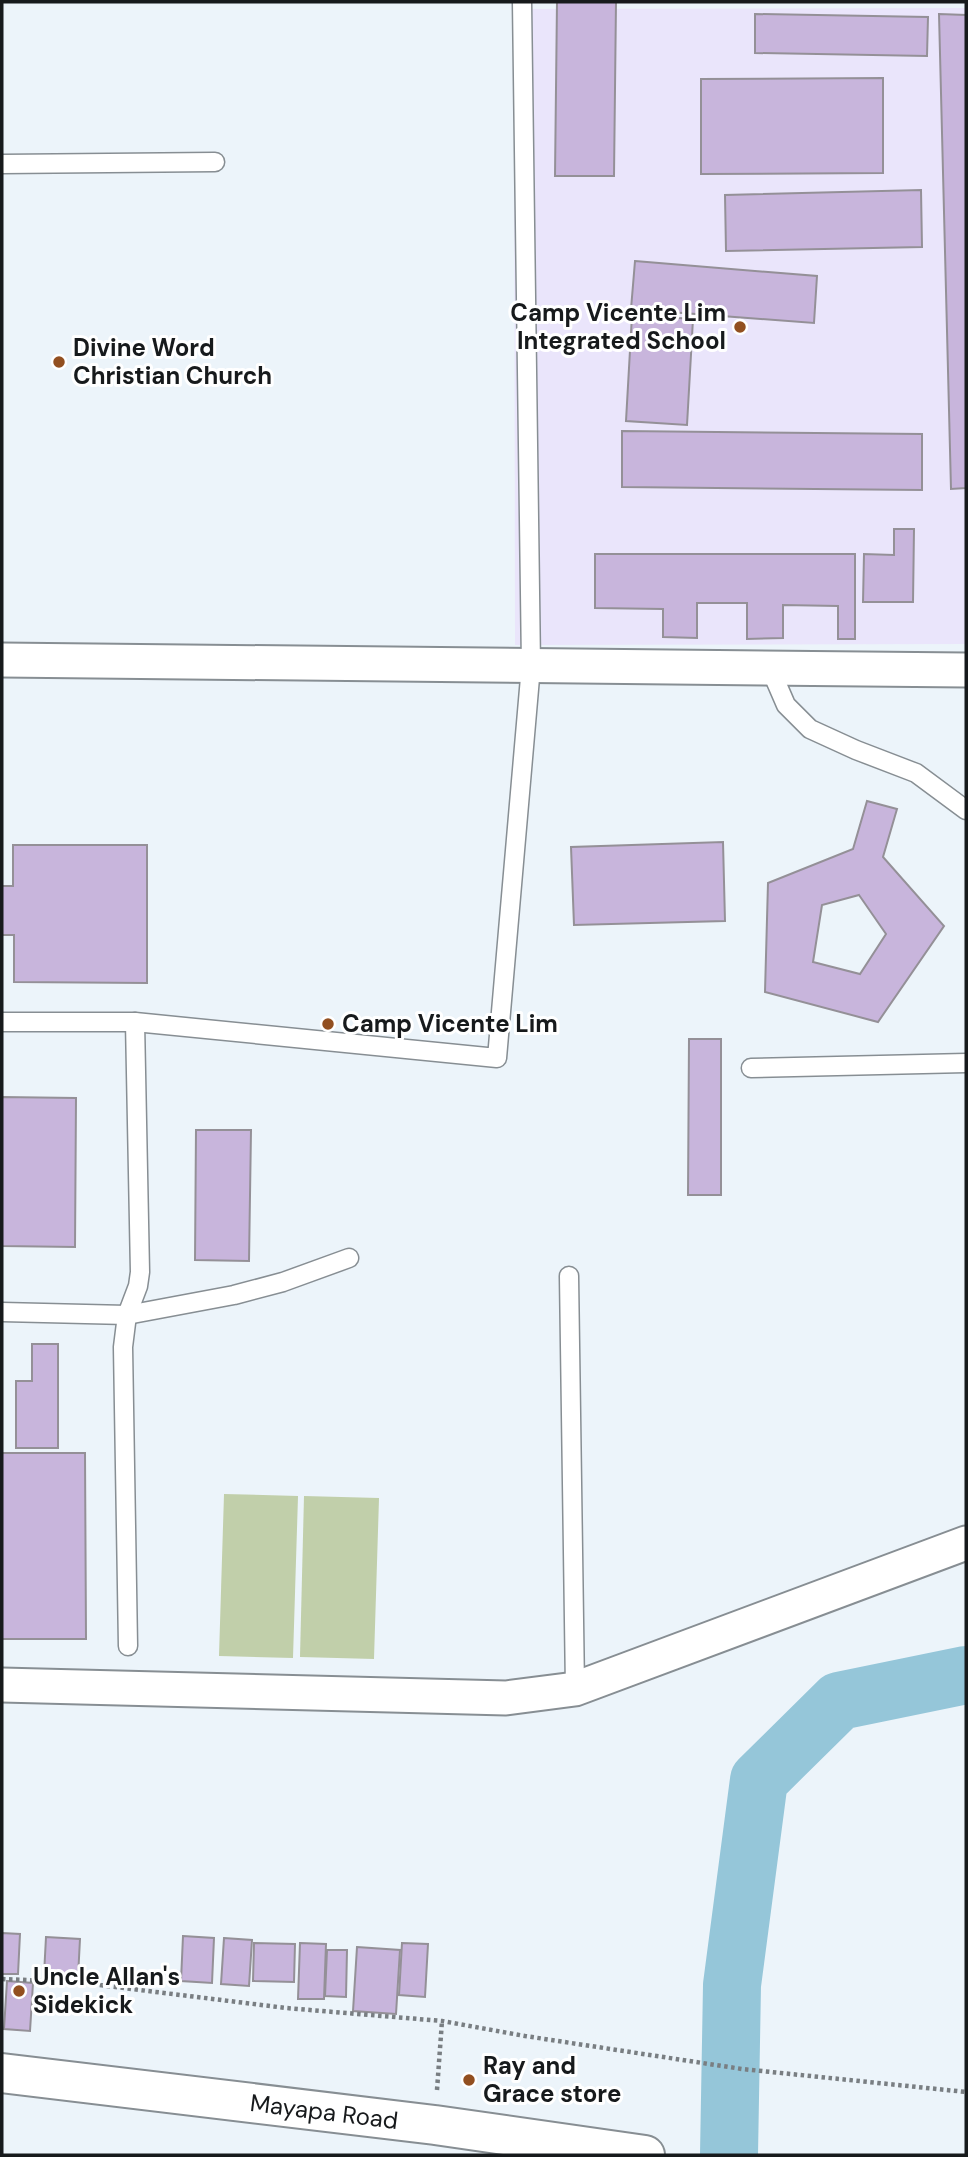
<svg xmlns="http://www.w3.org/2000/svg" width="968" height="2157" font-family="'DM Sans',sans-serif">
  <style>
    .education { fill: #eae5fb }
    .green { fill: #c1cfaa }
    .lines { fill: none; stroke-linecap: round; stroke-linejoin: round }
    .river { stroke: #95c6d9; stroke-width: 58 }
    .building { fill: #c8b5dc; stroke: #949097; stroke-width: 2; fill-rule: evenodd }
    .service-casing { stroke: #878e93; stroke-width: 21 }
    .minor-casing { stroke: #878e93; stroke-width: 37 }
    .secondary-casing { stroke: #878e93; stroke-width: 42 }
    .path { stroke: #797e82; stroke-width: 4.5; stroke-dasharray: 3.5 3.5; stroke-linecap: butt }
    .service { stroke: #fff; stroke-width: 18 }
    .minor { stroke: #fff; stroke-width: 33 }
    .secondary { stroke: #fff; stroke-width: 38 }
    .poi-dot { fill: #924f20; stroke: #fff; stroke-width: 2.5 }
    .labels { text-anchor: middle; stroke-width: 6; stroke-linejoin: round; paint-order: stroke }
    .poi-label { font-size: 24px; font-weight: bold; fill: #171a1c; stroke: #fff; text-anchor: start }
    .street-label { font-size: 24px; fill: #171a1c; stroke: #fff }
  </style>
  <rect width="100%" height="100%" fill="#ecf4fa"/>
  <path class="education" d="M966,8V644L515,645L514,9Z"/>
  <g class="green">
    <path d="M224,1494L298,1496L293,1658L219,1656Z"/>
    <path d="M304,1496L379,1498L374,1659L300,1657Z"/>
  </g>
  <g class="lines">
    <path class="river" d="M729,2155L732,1985L759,1780L839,1701L966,1675"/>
  </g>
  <g class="building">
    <path d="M557,2H616L614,176H555Z"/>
    <path d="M755,14L928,17L927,56L755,53Z"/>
    <path d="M939,14L966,15V488L951,489Z"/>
    <path d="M883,78V173L701,174V79Z"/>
    <path d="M921,190L922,247L726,251L725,195Z"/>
    <path d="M635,261L817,276L814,323L631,309Z"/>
    <path d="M632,315L693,319L687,425L626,421Z"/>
    <path d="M622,431L922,434V490L622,487Z"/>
    <path d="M894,529H914L913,602H863L864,554L894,555Z"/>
    <path d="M595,554H855V639H838V606L783,605V638L747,639V603H697V638L663,637V609L595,608Z"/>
    <path d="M867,801L897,809L883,857L944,926L878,1022L765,992L768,883L853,849ZM859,895L886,934L860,974L813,962L822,905Z"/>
    <path d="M723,842L725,921L574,925L571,847Z"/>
    <path d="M13,845H147V983L14,982V935H2V886H13Z"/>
    <path d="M689,1039H721V1195H688Z"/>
    <path d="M2,1097L76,1098L75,1247L2,1246Z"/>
    <path d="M196,1130H251L249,1261L195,1260Z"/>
    <path d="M32,1344H58V1448H16V1381H32Z"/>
    <path d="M2,1453H85L86,1639H2Z"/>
    <path d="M2,1933L20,1934L18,1974H2Z"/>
    <path d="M183,1936L214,1938L212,1983L181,1981Z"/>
    <path d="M46,1937L80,1939L78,1977L44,1975Z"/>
    <path d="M224,1938L252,1940L249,1986L221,1984Z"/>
    <path d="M254,1943L295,1944L294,1982L253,1981Z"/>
    <path d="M300,1943L326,1944L324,1999H298Z"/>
    <path d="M402,1943L428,1944L425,1997L399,1995Z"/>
    <path d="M357,1947L400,1950L396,2014L353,2011Z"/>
    <path d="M327,1950H347L346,1997L325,1996Z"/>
    <path d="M7,1981L33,1983L30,2031L4,2029Z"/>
  </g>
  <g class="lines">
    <g class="service-casing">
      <g id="service">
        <path d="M2,164L215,162"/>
        <path d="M770,668L786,705L810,729L856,750L916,773L966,810"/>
        <path d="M2,1022H135L497,1058L531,666L522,2"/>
        <path d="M751,1068L966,1063"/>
        <path d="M569,1276L575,1689"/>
        <path d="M2,1312L127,1315L234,1295L283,1282L349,1258"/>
        <path d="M128,1646L123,1347L127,1315L138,1286L140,1272L135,1022"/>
      </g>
    </g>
    <g class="minor-casing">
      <g id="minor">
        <path d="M2,660L966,670"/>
        <path d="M2,1685L506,1698L575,1689L966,1543"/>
      </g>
    </g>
    <g class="secondary-casing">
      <path id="secondary" d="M2,2073L435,2125L645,2155"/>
    </g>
    <g class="path">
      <path d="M2,1979L75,1982L286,2008L442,2021L525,2036L742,2069L966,2092"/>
      <path d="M437,2090L442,2021"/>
    </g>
    <use href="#service" class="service"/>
    <use href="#minor" class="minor"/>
    <use href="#secondary" class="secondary"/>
  </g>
  <g class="poi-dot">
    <circle cx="740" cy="327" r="7"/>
    <circle cx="59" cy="362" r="7"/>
    <circle cx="328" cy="1024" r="7"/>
    <circle cx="19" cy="1991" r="7"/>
    <circle cx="469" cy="2080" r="7"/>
  </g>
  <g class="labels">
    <g class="poi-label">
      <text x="726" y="321" text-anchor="end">Camp Vicente Lim<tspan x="726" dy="28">Integrated School</tspan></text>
      <text x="73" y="356">Divine Word<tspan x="73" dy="28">Christian Church</tspan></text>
      <text x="342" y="1032">Camp Vicente Lim</text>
      <text x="33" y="1985">Uncle Allan's<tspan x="33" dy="28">Sidekick</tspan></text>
      <text x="483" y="2074">Ray and<tspan x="483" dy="28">Grace store</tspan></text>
    </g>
    <g class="street-label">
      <text transform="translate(324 2112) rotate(7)" y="8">Mayapa Road</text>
    </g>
  </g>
  <rect width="968" height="2157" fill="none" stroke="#171a1c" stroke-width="7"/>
</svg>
